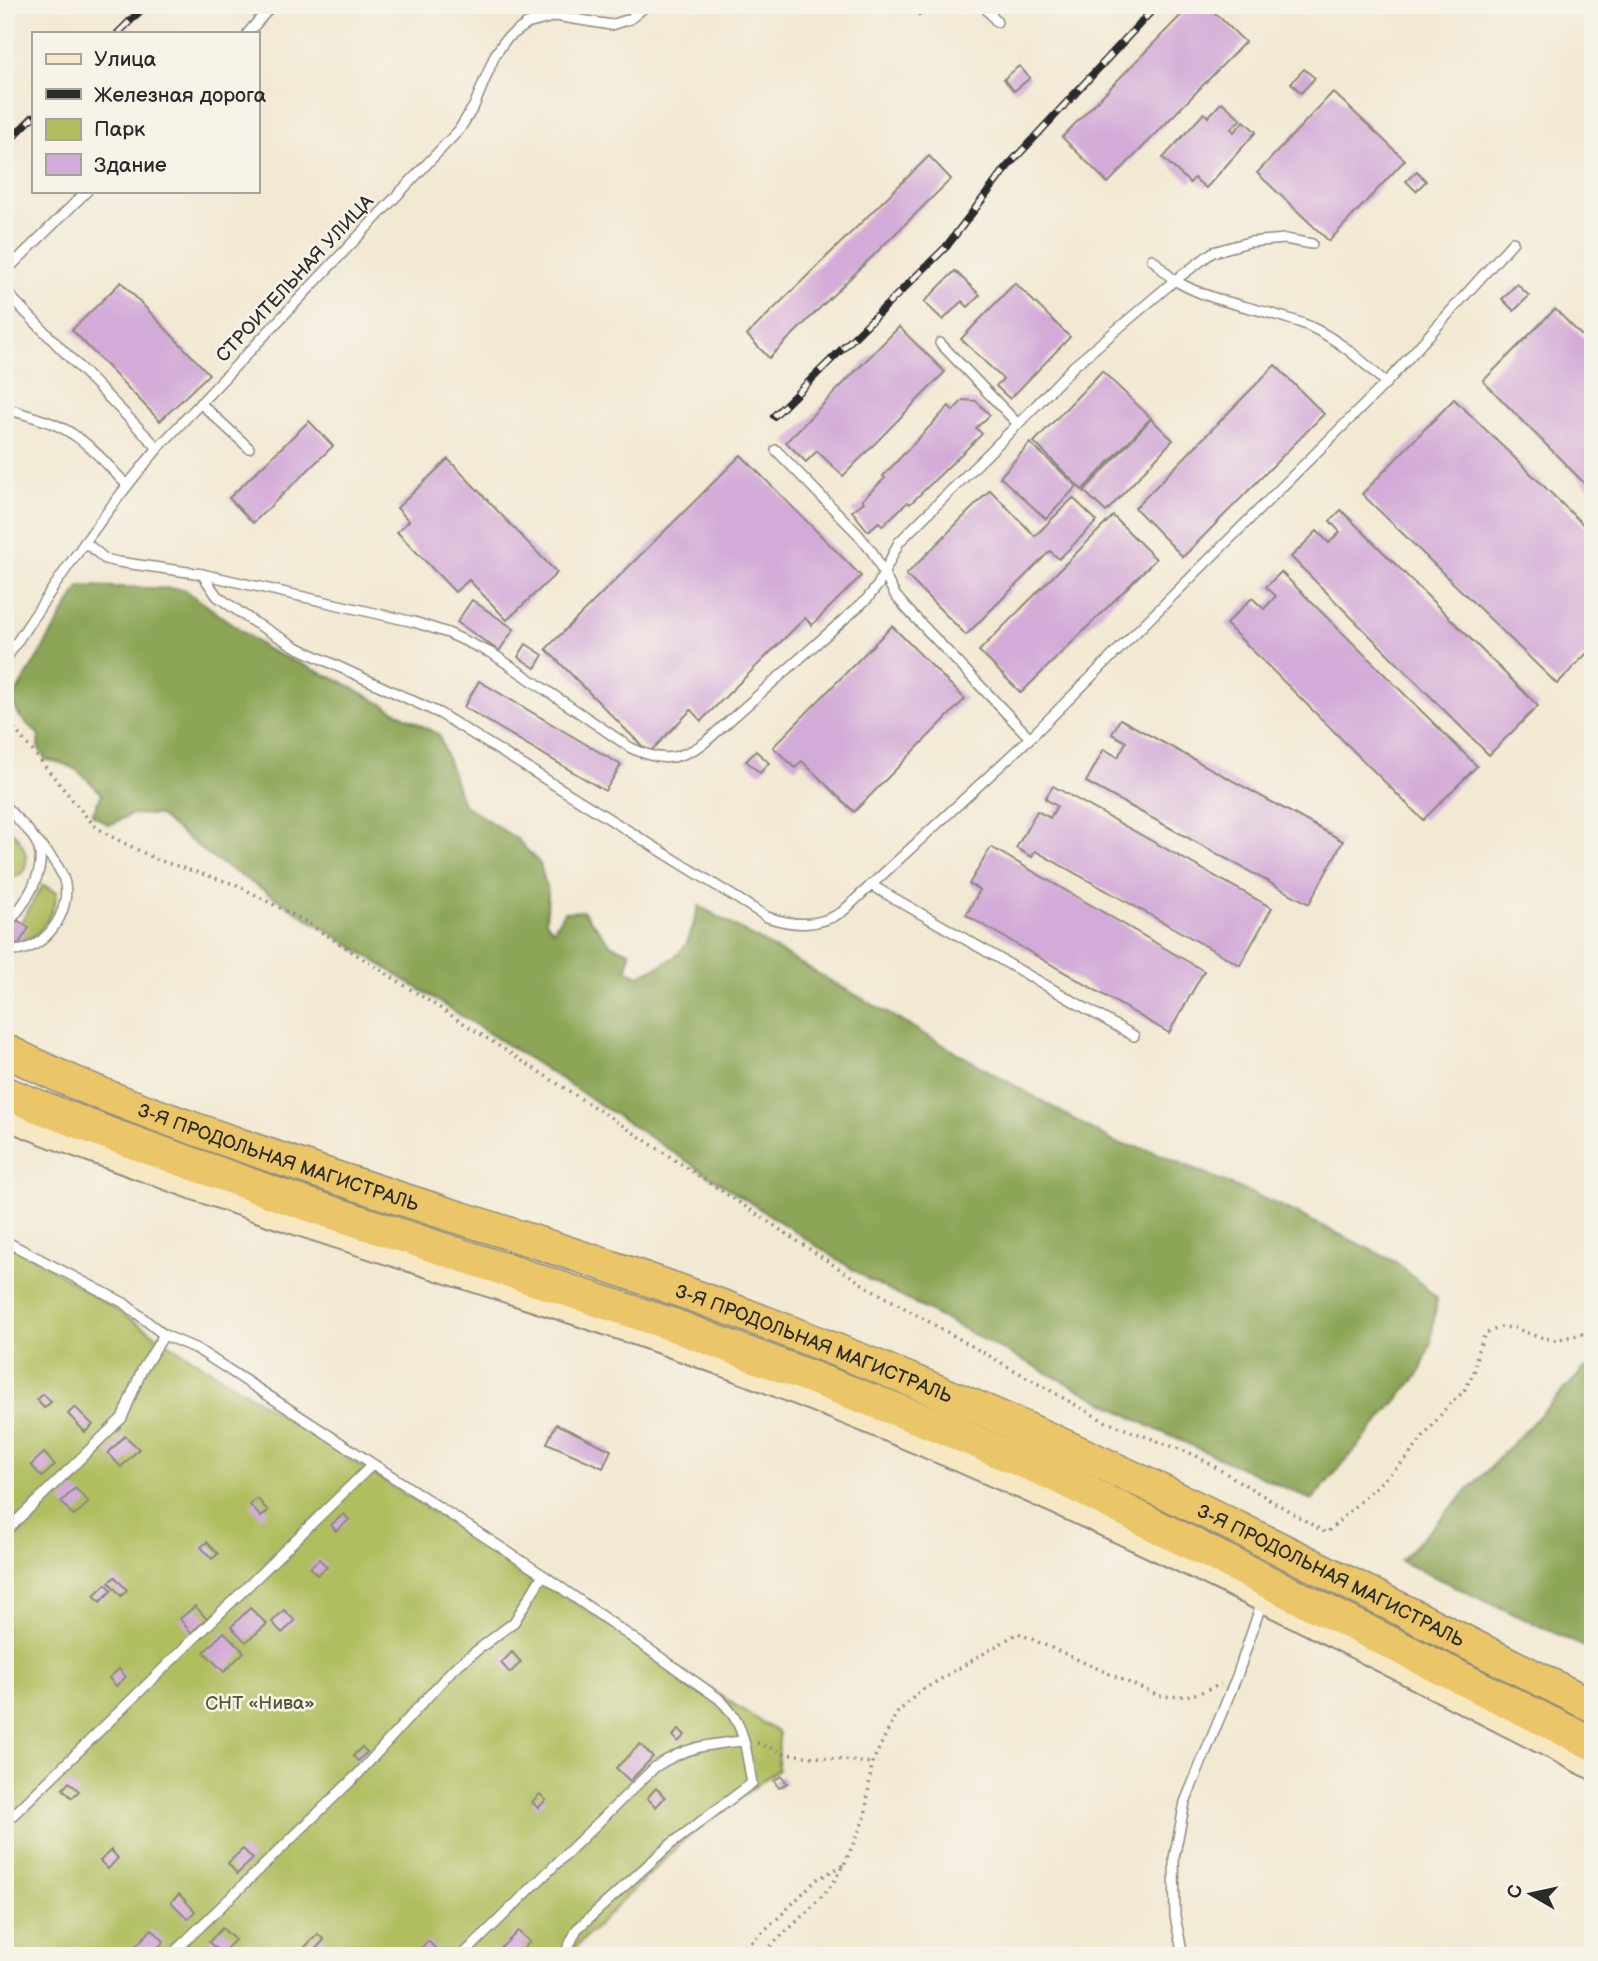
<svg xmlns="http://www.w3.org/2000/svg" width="1598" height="1961" font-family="'Balsamiq Sans',sans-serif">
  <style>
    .green { fill: #b1be60; stroke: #6e7446; stroke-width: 2 }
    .forest { fill: #8ca556; stroke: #5c6840; stroke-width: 2 }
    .building { fill: #d3abd8 }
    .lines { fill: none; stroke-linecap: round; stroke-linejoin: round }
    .lane-casing { stroke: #8e8a7f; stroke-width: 12 }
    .secondary-casing { stroke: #8e8a7f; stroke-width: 28 }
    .highway-casing { stroke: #8e8a7f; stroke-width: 35 }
    .path { stroke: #8e8a7f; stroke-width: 3.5; stroke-dasharray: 2 5; stroke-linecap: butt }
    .lane { stroke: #fff; stroke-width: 9 }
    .secondary { stroke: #f7e8c3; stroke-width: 24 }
    .highway { stroke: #eac669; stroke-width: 32 }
    .rail-casing { stroke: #2b2b2b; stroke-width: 8 }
    .rail { stroke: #f7f3e8; stroke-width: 5; stroke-dasharray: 16; stroke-linecap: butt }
    .labels { text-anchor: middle; stroke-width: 5; stroke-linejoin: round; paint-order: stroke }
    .street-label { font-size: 19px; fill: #2b2b2b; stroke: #f7f3e8 }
    .park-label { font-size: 19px; fill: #53573b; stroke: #f7f3e8 }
  </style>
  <rect width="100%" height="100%" fill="#f7f3e8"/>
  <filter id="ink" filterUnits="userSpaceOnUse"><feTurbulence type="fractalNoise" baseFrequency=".0143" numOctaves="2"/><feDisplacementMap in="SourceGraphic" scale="14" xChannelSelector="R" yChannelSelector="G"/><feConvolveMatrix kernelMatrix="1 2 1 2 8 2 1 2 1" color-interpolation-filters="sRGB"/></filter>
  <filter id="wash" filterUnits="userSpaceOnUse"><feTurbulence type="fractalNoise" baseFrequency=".00686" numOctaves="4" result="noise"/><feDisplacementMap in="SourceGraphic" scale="28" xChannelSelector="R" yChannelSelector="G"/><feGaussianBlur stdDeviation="1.57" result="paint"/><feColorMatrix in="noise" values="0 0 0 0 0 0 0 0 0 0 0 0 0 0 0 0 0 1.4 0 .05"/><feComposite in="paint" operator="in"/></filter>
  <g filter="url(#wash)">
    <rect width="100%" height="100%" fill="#f2e9d3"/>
    <g class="green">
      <path d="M5,826C26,838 40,877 5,879Z"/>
      <path d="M43,885L57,892C54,914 36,949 9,942Z"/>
      <path d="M5,1239L779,1733L778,1769L682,1842L573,1950L571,1956H5Z"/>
    </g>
    <g class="forest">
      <path d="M80,586L184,589L268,650L340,681L439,735L463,804L518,840L540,864L548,893L546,921L553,930L564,912L583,911L611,945L630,952L627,971L639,976C655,968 676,961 686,944C691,937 695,916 699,906L1116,1143L1150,1150L1281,1206L1396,1262L1437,1298L1431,1342L1420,1373L1312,1500L1153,1428L869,1280L553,1074L211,857L158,815L132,814L109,825L92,814L102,794C82,775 75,763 46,760L38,747L39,735L20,717L12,700Z"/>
      <path d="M1585,1368L1593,1371V1651L1400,1561Z"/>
    </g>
    <g id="blocks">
      <g class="building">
        <path d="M912,5H932L919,15Z"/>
        <path d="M1191,5H1207L1245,42L1108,183L1062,137Z"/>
        <path d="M1019,66L1030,78L1014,91L1004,79Z"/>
        <path d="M1304,69L1315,78L1301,93L1291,83Z"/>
        <path d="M1333,92L1405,160L1329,241L1257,173Z"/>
        <path d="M1222,102L1241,119L1231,129L1234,132L1244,121L1256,132L1206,188L1194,178L1190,183L1163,158L1204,113L1208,117Z"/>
        <path d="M929,156L951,179L769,358L747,335Z"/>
        <path d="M1417,171L1426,181L1416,191L1406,181Z"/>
        <path d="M955,271L980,295L968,307L962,301L943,320L924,302Z"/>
        <path d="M121,282L209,374L160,421L72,330Z"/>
        <path d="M1015,283L1070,337L1010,399L996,386L1003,379L961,339Z"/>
        <path d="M1517,284L1529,296L1514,311L1502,299Z"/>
        <path d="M1555,309L1593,347V492L1483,381Z"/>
        <path d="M899,327L945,372L843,476L817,451L806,462L786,442Z"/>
        <path d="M1275,365L1324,414L1183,557L1135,508Z"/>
        <path d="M1102,371L1151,418L1082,490L1034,442Z"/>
        <path d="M1454,399L1593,534V647L1557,684L1362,494Z"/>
        <path d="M963,400L976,401L990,415L976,428L982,434L910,504L908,502L882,526L879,522L868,531L852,511L864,502L862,500L885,478L883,476L949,406L953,411Z"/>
        <path d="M1151,419L1173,440L1106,512L1084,491Z"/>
        <path d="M309,421L333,446L253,523L229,498Z"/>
        <path d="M1030,443L1077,486L1046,519L1000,477Z"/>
        <path d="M741,455L861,576L812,625L805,618L701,721L691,710L649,753L546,649Z"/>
        <path d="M448,459L557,573L507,620L469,580L455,592L397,532L409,521L397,508Z"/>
        <path d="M990,490L1035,536L1073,498L1097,521L1059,559L1050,551L966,635L906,575Z"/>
        <path d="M1341,510L1538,706L1489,755L1291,557L1317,531L1329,543L1340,532L1330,521Z"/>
        <path d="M1113,516L1156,559L1021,693L979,651Z"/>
        <path d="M1281,572L1477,766L1423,820L1226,624L1252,598L1264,609L1276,596L1266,587Z"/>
        <path d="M472,600L514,629L499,651L457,622Z"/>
        <path d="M892,626L965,699L854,812L802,761L795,768L773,747Z"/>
        <path d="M526,644L543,655L535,668L518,657Z"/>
        <path d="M479,681L621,765L605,791L464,707Z"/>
        <path d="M1120,719L1343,841L1309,904L1086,782L1104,749L1118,757L1126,742L1112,734Z"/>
        <path d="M756,751L769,763L760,773L746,761Z"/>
        <path d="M1053,786L1272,908L1240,965L1035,851L1032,857L1016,848L1037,811L1050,818L1057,806L1045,799Z"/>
        <path d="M991,847L1204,971L1169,1033L966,915L980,890L969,884Z"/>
        <path d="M5,912L29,928L18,945L5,936Z"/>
        <path d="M43,1394L51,1402L44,1408L37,1400Z"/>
        <path d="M75,1407L93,1425L85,1432L68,1414Z"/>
        <path d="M556,1424L611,1450L603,1468L547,1443Z"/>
        <path d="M125,1436L139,1449L121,1467L108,1453Z"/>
        <path d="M44,1453L55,1465L42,1477L31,1465Z"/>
        <path d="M75,1488L89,1502L74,1516L61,1502Z"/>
        <path d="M257,1498L268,1511L261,1517L250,1505Z"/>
        <path d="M344,1514L349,1520L336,1531L331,1525Z"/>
        <path d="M207,1542L218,1554L212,1559L201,1547Z"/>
        <path d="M319,1559L327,1567L317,1575L310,1567Z"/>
        <path d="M115,1577L127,1590L121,1596L109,1582Z"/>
        <path d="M106,1584L112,1590L100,1602L94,1595Z"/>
        <path d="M195,1606L207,1619L191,1633L180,1619Z"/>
        <path d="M250,1608L267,1624L246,1642L231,1627Z"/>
        <path d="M284,1610L295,1621L282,1633L272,1622Z"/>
        <path d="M224,1632L244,1652L224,1672L204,1652Z"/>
        <path d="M512,1652L521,1662L510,1673L501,1663Z"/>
        <path d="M119,1669L126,1677L116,1686L109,1678Z"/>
        <path d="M679,1729L685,1735L678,1742L673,1736Z"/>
        <path d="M640,1744L653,1757L630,1781L616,1768Z"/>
        <path d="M362,1747L367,1752L358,1761L353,1756Z"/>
        <path d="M781,1776L787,1783L779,1788L774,1781Z"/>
        <path d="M69,1782L79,1791L72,1798L63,1789Z"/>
        <path d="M656,1788L665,1797L656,1807L647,1798Z"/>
        <path d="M540,1794L546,1800L538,1808L532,1802Z"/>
        <path d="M243,1849L253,1859L237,1874L228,1863Z"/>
        <path d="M111,1850L118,1858L108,1869L100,1861Z"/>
        <path d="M179,1894L195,1911L188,1919L171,1902Z"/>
        <path d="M222,1928L235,1940L221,1954L209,1942Z"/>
        <path d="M152,1929L164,1941L150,1956H138L132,1950Z"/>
        <path d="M518,1931L530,1942L516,1956H504L499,1950Z"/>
        <path d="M318,1934L324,1940L311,1954L304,1948Z"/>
        <path d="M428,1941L443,1956H414Z"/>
      </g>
    </g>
  </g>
  <g filter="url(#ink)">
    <use href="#blocks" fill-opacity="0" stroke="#8e8a7f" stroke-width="2"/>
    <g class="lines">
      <g class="lane-casing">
        <g id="lane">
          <path d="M983,5L997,22"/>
          <path d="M248,33L272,5"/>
          <path d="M1152,259C1160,266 1167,276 1176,281C1216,305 1266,308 1309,326C1341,341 1361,360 1386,383"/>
          <path d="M5,272L87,191"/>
          <path d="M5,291L158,448"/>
          <path d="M940,343L1018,424"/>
          <path d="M200,403L249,448"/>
          <path d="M5,408C28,416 54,421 74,435C94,448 110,468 127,485"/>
          <path d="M776,450L857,533L873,553L895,595L907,609L1030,738"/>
          <path d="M85,542L105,559L118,562L202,574L414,622L448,633L493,654L631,748C660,761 675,762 703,744L867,599L878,585L899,542L1018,424L1074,366L1174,281L1213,252L1249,242L1285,239L1312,244"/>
          <path d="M202,574L217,596L252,621L298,648L439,713L767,917C794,926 818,927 842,912L1030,738L1386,383L1513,242"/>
          <path d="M5,660C53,587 102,514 158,448L459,130L474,106L495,55L506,39L527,24L556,16L611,25L630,19L647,5"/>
          <path d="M5,806C16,819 34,832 39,849C46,874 22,909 5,926"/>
          <path d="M871,885L1134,1036"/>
          <path d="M5,950C41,958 76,910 63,877C57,862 44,849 33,837"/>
          <path d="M5,1241L124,1303L164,1335L197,1349L543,1575L718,1698C746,1723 745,1748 752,1783L671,1844L577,1929L564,1956"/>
          <path d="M5,1532L122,1418L142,1370L164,1335"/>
          <path d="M5,1823L372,1465"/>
          <path d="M170,1956L358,1774L454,1668L514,1622L543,1575"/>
          <path d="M462,1956L655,1767C688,1746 706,1745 743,1741"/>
          <path d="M1183,1956L1175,1916L1174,1858L1185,1802L1237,1676L1263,1599"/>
        </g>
      </g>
      <g class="secondary-casing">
        <path id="secondary" d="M5,1116C50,1136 97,1151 142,1168C347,1245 560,1300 764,1379C903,1433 1041,1493 1176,1557C1317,1624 1454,1697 1593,1767"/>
      </g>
      <g class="highway-casing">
        <g id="highway">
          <path id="s1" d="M5,1050C82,1090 164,1118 246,1147C414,1206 587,1254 754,1318C842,1352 931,1387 1018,1425C1213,1511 1402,1611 1593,1706"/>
          <path d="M5,1093L104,1132L282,1196L673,1325L934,1424L1054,1475L1593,1744"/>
        </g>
      </g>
      <g class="path">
        <path d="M5,702L13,727L84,814L95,826L110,836L158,860L237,885L306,922L625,1127L864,1285L1104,1421L1195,1455L1326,1533L1406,1459L1447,1407L1464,1391L1474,1372L1478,1350L1485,1334L1501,1327L1515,1328L1536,1336L1554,1340L1593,1332"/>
        <path d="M757,1743L786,1754L872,1763"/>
        <path d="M735,1956L775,1921L816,1880L843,1865"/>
        <path d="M760,1956L811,1908L831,1886L844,1865L865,1817L872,1763L896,1714L919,1692L1018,1633L1159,1696C1185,1698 1197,1695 1221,1684"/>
      </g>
      <use href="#lane" class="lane"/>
      <use href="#secondary" class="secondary"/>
      <use href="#highway" class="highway"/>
      <g class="rail-casing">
        <g id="rail">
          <path d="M118,33L146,5"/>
          <path d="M5,145L33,117"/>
          <path d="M774,416L946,247L1007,167L1157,5"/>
        </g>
      </g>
      <use href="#rail" class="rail"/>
    </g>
  </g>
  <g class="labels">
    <g class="street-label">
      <text transform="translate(294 278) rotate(-47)" y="7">СТРОИТЕЛЬНАЯ УЛИЦА</text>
      <text dy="7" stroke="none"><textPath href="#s1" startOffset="294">3-Я ПРОДОЛЬНАЯ МАГИСТРАЛЬ</textPath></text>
      <text dy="7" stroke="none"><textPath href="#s1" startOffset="861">3-Я ПРОДОЛЬНАЯ МАГИСТРАЛЬ</textPath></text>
      <text dy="7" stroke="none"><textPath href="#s1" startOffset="1428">3-Я ПРОДОЛЬНАЯ МАГИСТРАЛЬ</textPath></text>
    </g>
    <g class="park-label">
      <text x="260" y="1709">СНТ «Нива»</text>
    </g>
  </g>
  <rect width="1598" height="1961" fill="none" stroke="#f7f3e8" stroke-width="28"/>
  <rect x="32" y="32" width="228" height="161" fill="#f7f3e8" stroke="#a5a39c" stroke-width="2"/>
  <rect x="46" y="54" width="35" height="10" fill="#f7e8c3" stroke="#a5a39c" stroke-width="2"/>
  <text x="94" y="66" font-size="21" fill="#2b2b2b">Улица</text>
  <rect x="46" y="89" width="35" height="10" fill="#2b2b2b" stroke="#a5a39c" stroke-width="2"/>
  <text x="94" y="102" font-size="21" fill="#2b2b2b">Железная дорога</text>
  <rect x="46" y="119" width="35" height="21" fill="#b1be60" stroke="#a5a39c" stroke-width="2"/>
  <text x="94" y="136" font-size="21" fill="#2b2b2b">Парк</text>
  <rect x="46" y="154" width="35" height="21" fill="#d3abd8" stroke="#a5a39c" stroke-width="2"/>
  <text x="94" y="172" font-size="21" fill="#2b2b2b">Здание</text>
  <g transform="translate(1531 1894) rotate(279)" stroke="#f7f3e8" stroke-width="5" paint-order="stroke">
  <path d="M0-5L12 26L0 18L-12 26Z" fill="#2b2b2b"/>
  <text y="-10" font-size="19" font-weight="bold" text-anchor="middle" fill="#2b2b2b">С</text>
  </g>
</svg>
